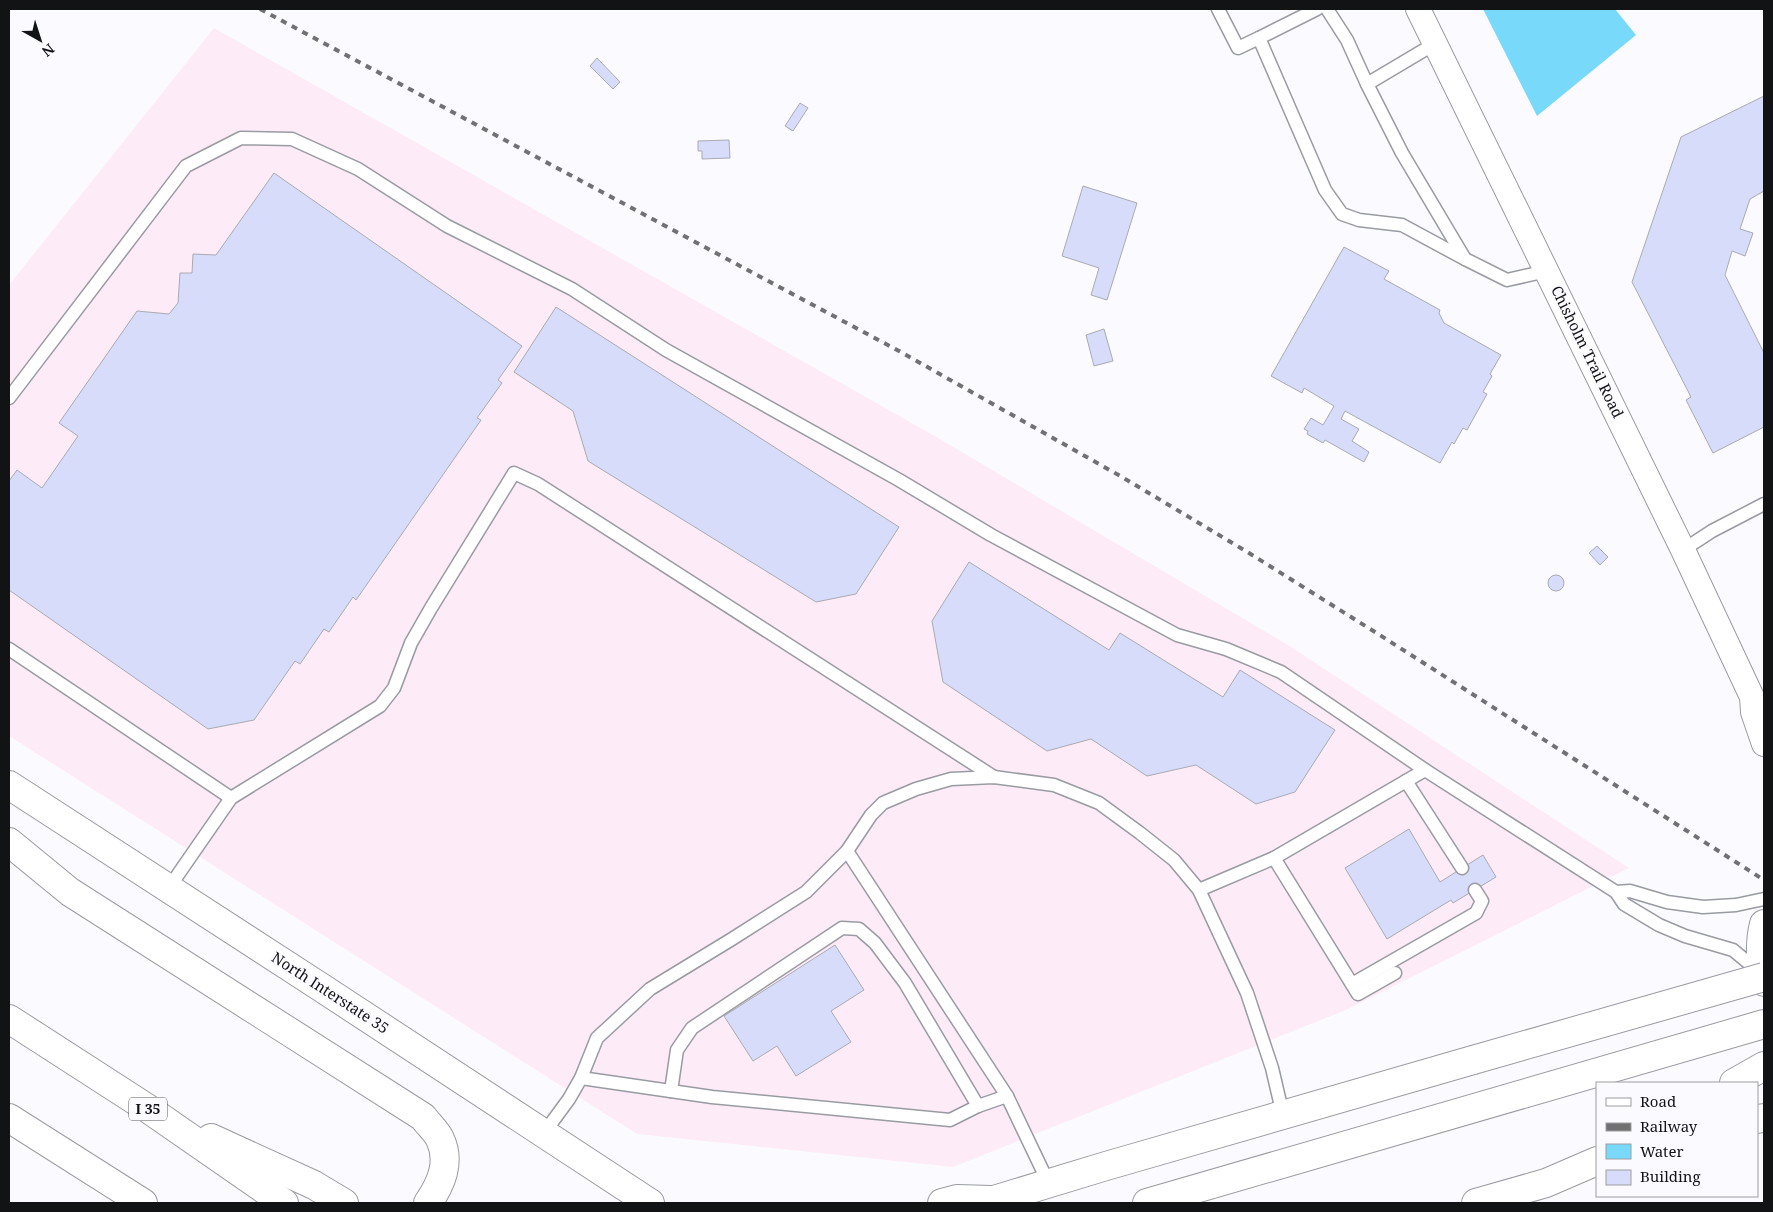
<svg xmlns="http://www.w3.org/2000/svg" width="1773" height="1212" font-family="'Noto Serif',serif">
  <style>
    .commercial { fill: #fdecf8 }
    .water { fill: #78d9fa }
    .building { fill: #d7dcfa; stroke: #a9aab2 }
    .lines { fill: none; stroke-linecap: round; stroke-linejoin: round }
    .service-casing { stroke: #999ba2; stroke-width: 15 }
    .minor-casing { stroke: #999ba2; stroke-width: 26 }
    .tertiary-casing { stroke: #999ba2; stroke-width: 30 }
    .secondary-casing { stroke: #999ba2; stroke-width: 30 }
    .motorway-casing { stroke: #999ba2; stroke-width: 30 }
    .service { stroke: #fff; stroke-width: 12 }
    .minor { stroke: #fff; stroke-width: 24 }
    .tertiary { stroke: #fff; stroke-width: 28 }
    .secondary { stroke: #fff; stroke-width: 28 }
    .motorway { stroke: #fff; stroke-width: 28 }
    .rail { stroke: #717174; stroke-width: 4; stroke-dasharray: 6 6; stroke-linecap: butt }
    .secondary-bridge-casing { stroke: #999ba2; stroke-width: 30; stroke-linecap: butt }
    .secondary-bridge { stroke: #fff; stroke-width: 28 }
    .labels { text-anchor: middle; stroke-width: 5; stroke-linejoin: round; paint-order: stroke }
    .shield { fill: #fbfbff; stroke: #58595b; stroke-width: 1 }
    .shield-label { font-size: 14px; font-weight: bold; fill: #121315 }
    .street-label { font-size: 15px; fill: #121315; stroke: #fbfbff }
  </style>
  <rect width="100%" height="100%" fill="#fbfbff"/>
  <path class="commercial" d="M214,28L933,435L1288,645L1629,868L1346,1010L953,1167L637,1134L9,736V285Z"/>
  <path class="water" d="M1483,9H1615L1636,35L1537,116Z"/>
  <g class="building">
    <path d="M597,58L620,82L613,89L590,66Z"/>
    <path d="M1764,96V191L1750,199L1740,229L1753,233L1745,256L1732,251L1725,275L1764,353V427L1713,453L1686,400L1691,397L1632,282L1681,137Z"/>
    <path d="M800,103L808,108L793,131L785,126Z"/>
    <path d="M729,140L730,158L702,159V151H698V141Z"/>
    <path d="M274,173L522,346L498,380L502,383L477,418L481,420L356,600L353,597L329,632L324,629L300,664L295,661L254,720L208,729L9,590V481L17,470L42,488L78,436L59,423L137,311L169,314L178,303L180,273H192L193,254L216,255Z"/>
    <path d="M1083,186L1137,203L1107,300L1091,295L1099,268L1062,256Z"/>
    <path d="M1344,247L1389,271L1384,279L1440,310L1439,313L1444,323L1501,355L1490,374L1492,376L1483,392L1487,394L1467,430L1463,428L1454,444L1452,442L1440,463L1345,411L1341,419L1359,429L1352,441L1369,452L1364,462L1325,440L1323,443L1307,434L1308,431L1304,429L1311,418L1323,425L1334,406L1304,388L1302,393L1271,376Z"/>
    <path d="M556,307L899,527L856,594L816,602L588,461L573,411L514,372Z"/>
    <path d="M1104,329L1113,361L1094,366L1086,335Z"/>
    <path d="M1597,546L1608,557L1600,565L1589,553Z"/>
    <path d="M969,562L1109,650L1120,633L1223,697L1240,670L1335,730L1295,792L1256,804L1196,765L1147,776L1091,739L1047,751L943,682L932,621Z"/>
    <circle cx="1556" cy="583" r="8"/>
    <path d="M1409,829L1440,882L1483,855L1496,877L1453,903L1451,900L1387,939L1345,868Z"/>
    <path d="M835,945L864,990L831,1011L851,1042L796,1076L777,1046L753,1061L724,1016Z"/>
  </g>
  <g class="lines">
    <g class="service-casing">
      <g id="service">
        <path d="M1218,9L1238,48L1259,38"/>
        <path d="M1317,9L1259,38L1325,190L1342,214L1359,220L1402,225L1465,259"/>
        <path d="M1327,9L1347,40L1367,84"/>
        <path d="M1436,43L1367,84L1402,153L1465,259L1507,280L1547,271"/>
        <path d="M9,398L186,166L241,138L292,139L358,169L447,226L572,289L666,350L899,480L991,535L1177,635L1226,649L1281,672L1425,770"/>
        <path d="M1683,550L1712,531L1764,504"/>
        <path d="M9,649L231,798"/>
        <path d="M1406,781L1462,868"/>
        <path d="M847,851L1007,1096L1049,1184"/>
        <path d="M1274,858L1358,994L1395,973"/>
        <path d="M168,889L231,798L380,706L394,688L411,643L431,608L514,473L538,484L994,777"/>
        <path d="M1199,890L1274,858L1425,770L1616,892L1624,904L1659,925L1685,936L1733,950L1751,965L1759,975"/>
        <path d="M1616,892L1630,891L1667,902L1703,907L1736,905L1764,899"/>
        <path d="M1352,984L1476,913L1482,901L1475,890"/>
        <path d="M581,1078L712,1097L950,1120L978,1106L1007,1096"/>
        <path d="M671,1091L677,1050L692,1028L842,928L859,929L875,943L905,983L978,1106"/>
        <path d="M544,1133L569,1099L581,1078L597,1038L650,989L732,939L806,892L847,851L871,815L883,803L916,789L951,779L994,777L1054,785L1099,803L1140,833L1174,860L1199,890L1247,993L1272,1068L1283,1115"/>
      </g>
    </g>
    <g class="minor-casing">
      <path id="minor" d="M1418,9L1683,550L1752,697L1753,712L1764,744"/>
    </g>
    <g class="tertiary-casing">
      <path id="tertiary" d="M1757,1119L1764,1118"/>
    </g>
    <g class="secondary-casing">
      <g id="secondary">
        <path d="M9,785L319,986L650,1203"/>
        <path d="M9,842L70,892L423,1117C428,1124 437,1132 440,1139C451,1162 441,1184 428,1203"/>
        <path d="M1764,924C1759,943 1761,962 1764,982"/>
        <path d="M1734,1083L1764,1066"/>
        <path d="M942,1203L957,1199L992,1200"/>
        <path d="M984,1203L1106,1166L1473,1060"/>
        <path d="M1147,1203L1764,1024"/>
        <path d="M1476,1203L1546,1183L1597,1161"/>
      </g>
    </g>
    <g class="motorway-casing">
      <g id="motorway">
        <path d="M9,1019L147,1108L284,1203"/>
        <path d="M9,1118L143,1203"/>
        <path d="M211,1138L314,1185L344,1203"/>
      </g>
    </g>
    <use href="#service" class="service"/>
    <use href="#minor" class="minor"/>
    <use href="#tertiary" class="tertiary"/>
    <use href="#secondary" class="secondary"/>
    <use href="#motorway" class="motorway"/>
    <path class="rail" d="M260,9L899,351L1122,477L1249,553L1375,632L1764,880"/>
    <g class="secondary-bridge-casing">
      <path id="secondary-bridge" d="M1473,1060L1764,977"/>
    </g>
    <use href="#secondary-bridge" class="secondary-bridge"/>
  </g>
  <g class="labels">
    <rect class="shield" x="129" y="1097.5" width="38" height="23" rx="4"/>
    <g class="shield-label">
      <text x="148" y="1114">I 35</text>
    </g>
    <g class="street-label">
      <text transform="translate(1587 352) rotate(64)" y="5">Chisholm Trail Road</text>
      <text transform="translate(330 993) rotate(33)" y="5">North Interstate 35</text>
    </g>
  </g>
  <rect width="1773" height="1212" fill="none" stroke="#121315" stroke-width="20"/>
  <rect x="1596" y="1082" width="162" height="115" fill="#fbfbff" stroke="#9e9ea1"/>
  <rect x="1606" y="1098" width="25" height="8" fill="#ffffff" stroke="#9e9ea1"/>
  <text x="1640" y="1107" font-size="15" fill="#121315">Road</text>
  <rect x="1606" y="1123" width="25" height="8" fill="#717174" stroke="#9e9ea1"/>
  <text x="1640" y="1132" font-size="15" fill="#121315">Railway</text>
  <rect x="1606" y="1144" width="25" height="15" fill="#78d9fa" stroke="#9e9ea1"/>
  <text x="1640" y="1157" font-size="15" fill="#121315">Water</text>
  <rect x="1606" y="1170" width="25" height="15" fill="#d7dcfa" stroke="#9e9ea1"/>
  <text x="1640" y="1182" font-size="15" fill="#121315">Building</text>
  <g transform="translate(40 40) rotate(141)" stroke="#fbfbff" stroke-width="4" paint-order="stroke">
  <path d="M0-4L9 19L0 12L-9 19Z" fill="#121315"/>
  <text y="-8" font-size="14" font-weight="bold" text-anchor="middle" fill="#121315">N</text>
  </g>
</svg>
